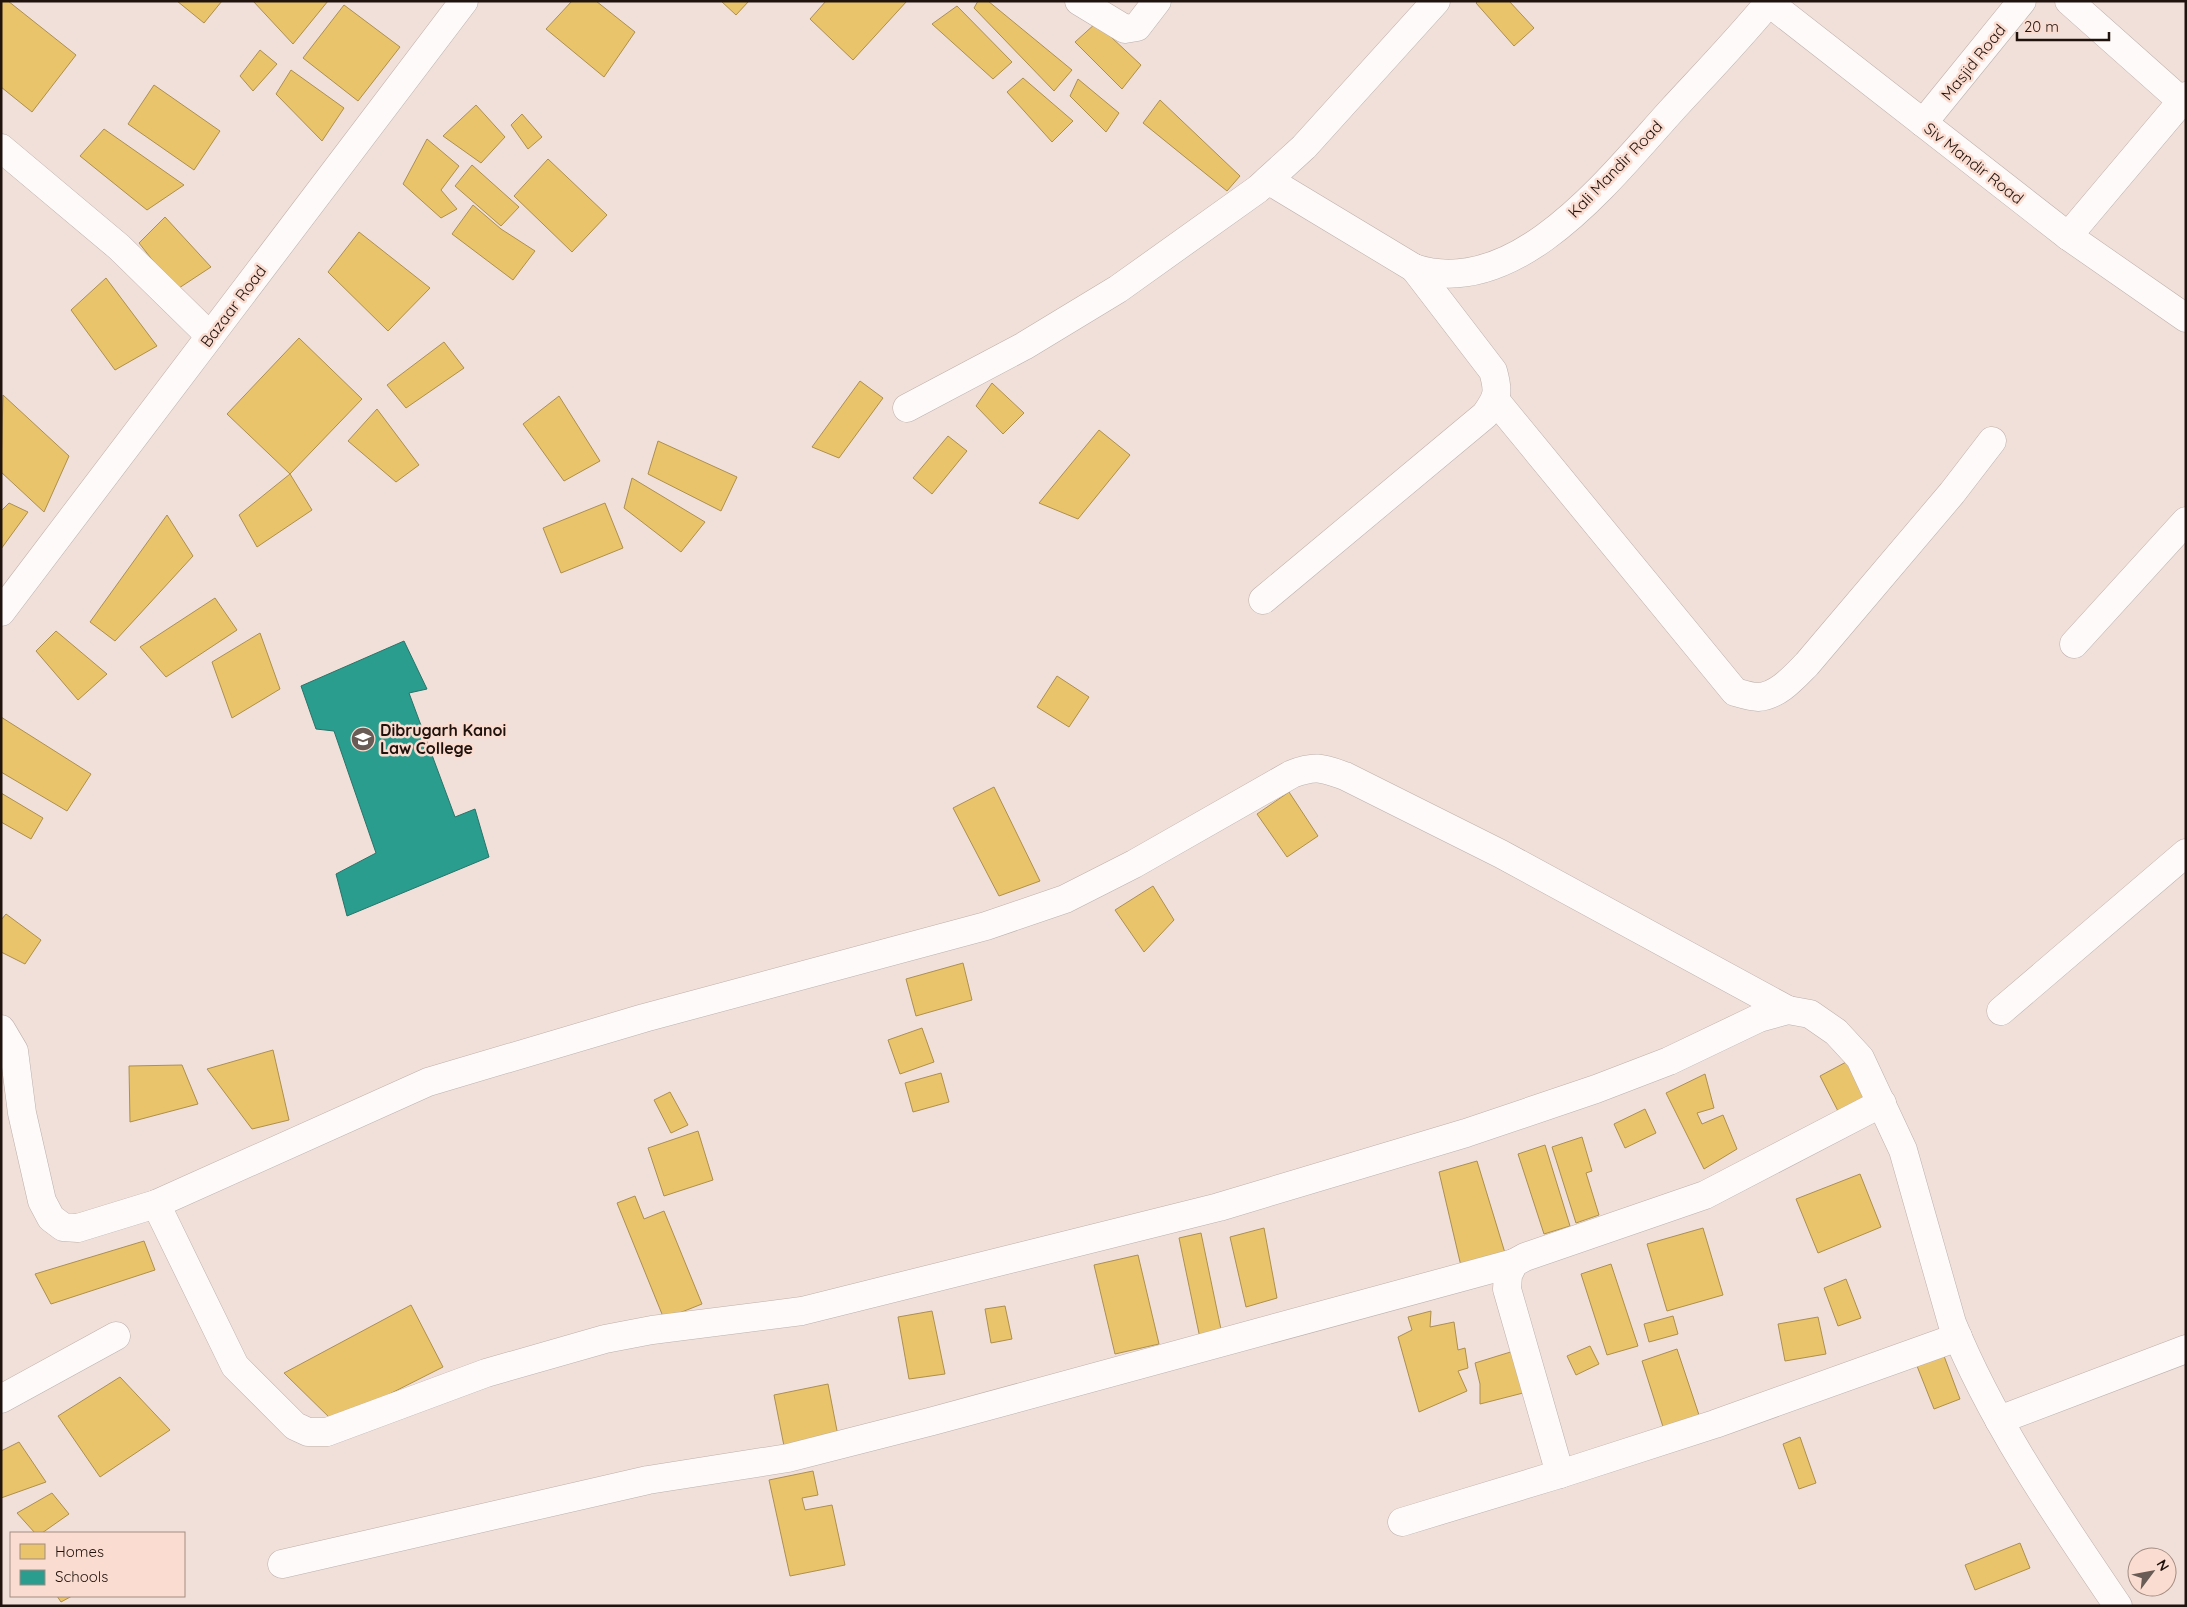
<svg xmlns="http://www.w3.org/2000/svg" width="2187" height="1607" font-family="Quicksand,sans-serif">
  <style>
    .homes { fill: #e9c46a; stroke: #ad8f4e }
    .schools { fill: #2a9d8f; stroke: #277468 }
    .lines { fill: none; stroke-linecap: round; stroke-linejoin: round }
    .street-casing { stroke: #bdafaa; stroke-width: 29 }
    .secondary-casing { stroke: #bdafaa; stroke-width: 29 }
    .street { stroke: #fdfaf9; stroke-width: 28 }
    .secondary { stroke: #fdfaf9; stroke-width: 28 }
    .labels { text-anchor: middle; stroke-width: 5; stroke-linejoin: round; paint-order: stroke }
    .street-label { font-size: 16px; fill: #20130e; stroke: #fbdcd0 }
    .poi-label { font-size: 16px; font-weight: bold; fill: #20130e; stroke: #fbdcd0; text-anchor: start }
  </style>
  <rect width="100%" height="100%" fill="#f1e0da"/>
  <g class="homes">
    <path d="M1,1H8L76,55L32,112L1,87Z"/>
    <path d="M177,1H222L204,23Z"/>
    <path d="M253,1H328L293,44Z"/>
    <path d="M572,1H596L635,32L604,77L546,29Z"/>
    <path d="M721,1H749L736,15Z"/>
    <path d="M826,1H907L853,60L810,19Z"/>
    <path d="M978,1H988L1072,70L1054,91L974,8Z"/>
    <path d="M1478,1H1509L1534,28L1514,46L1476,3Z"/>
    <path d="M344,5L400,47L358,101L303,58Z"/>
    <path d="M957,6L1012,62L993,79L932,24Z"/>
    <path d="M1096,23L1141,65L1122,89L1075,42Z"/>
    <path d="M260,50L277,64L253,91L240,76Z"/>
    <path d="M291,70L344,108L322,141L276,94Z"/>
    <path d="M1023,78L1073,121L1052,142L1007,92Z"/>
    <path d="M1078,79L1119,113L1106,132L1070,96Z"/>
    <path d="M154,85L220,131L194,170L128,124Z"/>
    <path d="M1160,100L1240,176L1227,191L1143,123Z"/>
    <path d="M476,105L505,137L481,163L443,136Z"/>
    <path d="M522,114L542,137L528,149L511,125Z"/>
    <path d="M104,129L184,185L147,210L80,156Z"/>
    <path d="M427,139L459,166L441,190L457,209L441,218L403,184Z"/>
    <path d="M548,159L607,215L572,252L514,196Z"/>
    <path d="M472,165L519,207L501,226L455,186Z"/>
    <path d="M473,205L501,229L535,251L513,280L452,234Z"/>
    <path d="M165,217L211,267L176,290L139,243Z"/>
    <path d="M359,232L430,288L388,331L328,272Z"/>
    <path d="M106,278L157,346L115,370L71,310Z"/>
    <path d="M299,338L362,399L290,474L227,414Z"/>
    <path d="M444,342L464,368L406,408L387,385Z"/>
    <path d="M860,381L883,398L839,458L812,447Z"/>
    <path d="M992,383L1024,413L1003,434L976,406Z"/>
    <path d="M3,395L69,456L44,512L1,472Z"/>
    <path d="M559,396L600,461L564,481L523,424Z"/>
    <path d="M377,409L419,465L396,482L348,441Z"/>
    <path d="M1099,430L1130,455L1078,519L1039,503Z"/>
    <path d="M948,436L967,451L932,494L913,478Z"/>
    <path d="M658,441L737,477L721,511L648,474Z"/>
    <path d="M290,474L312,510L257,547L239,515Z"/>
    <path d="M632,478L705,522L681,552L624,508Z"/>
    <path d="M9,503L28,512L1,549V511Z"/>
    <path d="M605,503L623,548L561,573L543,528Z"/>
    <path d="M167,515L193,556L115,641L90,622Z"/>
    <path d="M215,598L237,630L166,677L140,647Z"/>
    <path d="M56,631L107,674L78,700L36,651Z"/>
    <path d="M260,633L280,689L232,718L212,662Z"/>
    <path d="M1057,676L1089,697L1069,727L1037,707Z"/>
    <path d="M1,717L91,774L67,811L1,772Z"/>
    <path d="M994,787L1040,881L999,896L953,808Z"/>
    <path d="M1289,792L1318,836L1287,857L1257,814Z"/>
    <path d="M1,793L43,818L31,839L1,822Z"/>
    <path d="M1153,886L1174,920L1144,952L1115,910Z"/>
    <path d="M6,914L41,940L25,964L1,952V920Z"/>
    <path d="M963,963L972,1000L916,1016L906,979Z"/>
    <path d="M922,1028L934,1062L900,1074L888,1040Z"/>
    <path d="M273,1050L289,1120L252,1129L207,1069Z"/>
    <path d="M1848,1061L1868,1098L1839,1113L1820,1076Z"/>
    <path d="M182,1065L198,1104L130,1122L129,1066Z"/>
    <path d="M941,1073L949,1102L913,1112L905,1083Z"/>
    <path d="M1705,1074L1714,1108L1697,1113L1702,1124L1723,1115L1737,1149L1704,1169L1666,1093Z"/>
    <path d="M670,1092L688,1125L671,1133L654,1100Z"/>
    <path d="M1645,1109L1656,1133L1625,1148L1614,1124Z"/>
    <path d="M698,1131L713,1180L664,1196L648,1148Z"/>
    <path d="M1582,1137L1592,1171L1586,1173L1599,1215L1576,1223L1552,1147Z"/>
    <path d="M1545,1145L1570,1226L1544,1234L1518,1154Z"/>
    <path d="M1477,1161L1505,1253L1461,1266L1439,1172Z"/>
    <path d="M1860,1174L1881,1227L1818,1253L1796,1199Z"/>
    <path d="M635,1196L644,1219L664,1211L702,1304L664,1319L617,1203Z"/>
    <path d="M1264,1228L1277,1298L1246,1307L1230,1237Z"/>
    <path d="M1703,1228L1723,1295L1667,1311L1647,1244Z"/>
    <path d="M1201,1233L1223,1339L1201,1343L1179,1238Z"/>
    <path d="M144,1241L155,1270L51,1304L35,1274Z"/>
    <path d="M1138,1255L1159,1344L1115,1354L1094,1265Z"/>
    <path d="M1611,1264L1638,1346L1607,1355L1581,1274Z"/>
    <path d="M1846,1279L1861,1318L1838,1326L1824,1288Z"/>
    <path d="M411,1305L443,1367L334,1422L284,1373Z"/>
    <path d="M1005,1306L1012,1339L991,1343L985,1309Z"/>
    <path d="M932,1311L945,1374L909,1379L898,1317Z"/>
    <path d="M1431,1311L1430,1327L1454,1322L1458,1350L1465,1348L1468,1368L1458,1371L1467,1391L1419,1412L1398,1337L1412,1330L1408,1317Z"/>
    <path d="M1673,1316L1678,1334L1649,1342L1644,1324Z"/>
    <path d="M1818,1317L1826,1354L1785,1361L1778,1324Z"/>
    <path d="M1590,1346L1599,1364L1576,1375L1567,1356Z"/>
    <path d="M1677,1349L1701,1421L1665,1433L1642,1361Z"/>
    <path d="M1517,1350L1527,1392L1480,1404V1384L1475,1363Z"/>
    <path d="M1944,1356L1960,1399L1934,1409L1917,1366Z"/>
    <path d="M120,1377L170,1430L100,1477L58,1416Z"/>
    <path d="M828,1384L838,1436L784,1446L774,1395Z"/>
    <path d="M1800,1437L1816,1483L1799,1489L1783,1444Z"/>
    <path d="M19,1442L46,1482L1,1498V1451Z"/>
    <path d="M813,1471L818,1495L802,1498L805,1510L832,1505L845,1565L790,1576L769,1480Z"/>
    <path d="M52,1493L69,1514L42,1533H35L17,1513Z"/>
    <path d="M2020,1543L2030,1568L1975,1590L1965,1565Z"/>
    <path d="M57,1596H72L61,1602Z"/>
  </g>
  <path class="schools" d="M404,641L427,689L409,693L455,817L475,809L489,857L347,916L336,874L376,853L334,731L316,729L301,686Z"/>
  <g class="lines">
    <g class="street-casing">
      <g id="street">
        <path d="M1079,1L1125,29L1137,27L1157,1"/>
        <path d="M1767,1L2068,236L2186,318"/>
        <path d="M2069,1L2186,105"/>
        <path d="M1923,123L2022,1"/>
        <path d="M1,148L119,247L210,336"/>
        <path d="M1268,180L1414,268C1516,302 1611,177 1671,111C1704,75 1739,39 1770,1"/>
        <path d="M2068,236L2186,96"/>
        <path d="M1496,401L1735,692C1742,694 1751,697 1758,697C1778,696 1794,677 1807,664L1952,493L1992,441"/>
        <path d="M907,408L1024,346L1118,289L1258,189L1304,147L1436,1"/>
        <path d="M1263,600L1485,415C1498,397 1499,392 1493,371L1414,268"/>
        <path d="M2074,644L2186,521"/>
        <path d="M2001,1011L2186,853"/>
        <path d="M1,1029L14,1051L22,1113L42,1201L51,1218L63,1227L78,1228L156,1204L428,1082L644,1018L986,926L1065,899L1134,864L1292,774C1316,765 1322,768 1345,776L1501,854L1788,1010"/>
        <path d="M156,1204L235,1366L295,1426L308,1432H327L486,1373L605,1339L652,1330L802,1311L1219,1207L1466,1133L1596,1089L1669,1061L1759,1018L1788,1010L1810,1014L1836,1032L1860,1058L1903,1150L1952,1323C1993,1424 2057,1516 2118,1606"/>
        <path d="M1,1399L116,1336"/>
        <path d="M1999,1420L2186,1349"/>
        <path d="M1560,1474L1507,1289L1508,1275L1514,1263L1525,1257L1705,1195L1882,1103"/>
        <path d="M1402,1522L1560,1474L1715,1424L1958,1337"/>
        <path d="M282,1564L648,1480L788,1458L933,1421L1514,1263"/>
      </g>
    </g>
    <g class="secondary-casing">
      <path id="secondary" d="M1,612L464,1"/>
    </g>
    <use href="#street" class="street"/>
    <use href="#secondary" class="secondary"/>
  </g>
  <defs>
    <g id="university-disc" transform="scale(1.25)"><circle r="9.5" fill="#695b55" stroke="#fbdcd0"/><path d="M0-5L7-2L0 1L-7-2ZM-4 1L0 2.5L4 1V4Q0 6-4 4Z" fill="#fff"/></g>
  </defs>
  <g fill-rule="evenodd">
    <use href="#university-disc" x="363" y="739"/>
  </g>
  <g class="labels">
    <g class="street-label">
      <text transform="translate(1973 62) rotate(-51)" y="6">Masjid Road</text>
      <text transform="translate(1974 163) rotate(38)" y="6">Siv Mandir Road</text>
      <text transform="translate(1615 169) rotate(-46)" y="6">Kali Mandir Road</text>
      <text transform="translate(233 306) rotate(-53)" y="6">Bazaar Road</text>
    </g>
    <g class="poi-label">
      <text x="380" y="736">Dibrugarh Kanoi<tspan x="380" dy="18">Law College</tspan></text>
    </g>
  </g>
  <rect width="2187" height="1607" fill="none" stroke="#20130e" stroke-width="5"/>
  <rect x="10" y="1532" width="175" height="65" fill="#fbdcd0" stroke="#a38c82"/>
  <rect x="20" y="1544" width="25" height="15" fill="#e9c46a" stroke="#a38c82"/>
  <text x="55" y="1557" font-size="15" fill="#20130e">Homes</text>
  <rect x="20" y="1570" width="25" height="15" fill="#2a9d8f" stroke="#a38c82"/>
  <text x="55" y="1582" font-size="15" fill="#20130e">Schools</text>
  <g transform="translate(2152 1572) rotate(58)"><circle r="24" fill="#fbdcd0" stroke="#a38c82"/>
  <path d="M0-4L9 19L0 12L-9 19Z" fill="#695b55"/>
  <text y="-8" font-size="14" font-weight="bold" text-anchor="middle" fill="#20130e">N</text>
  </g>
  <path d="M2017 32v8h92v-8" fill="none" stroke="#20130e" stroke-width="2.5"/>
  <text x="2024" y="32" font-size="15" fill="#20130e" stroke="#fbdcd0" stroke-width="4" paint-order="stroke">20 m</text>
</svg>
